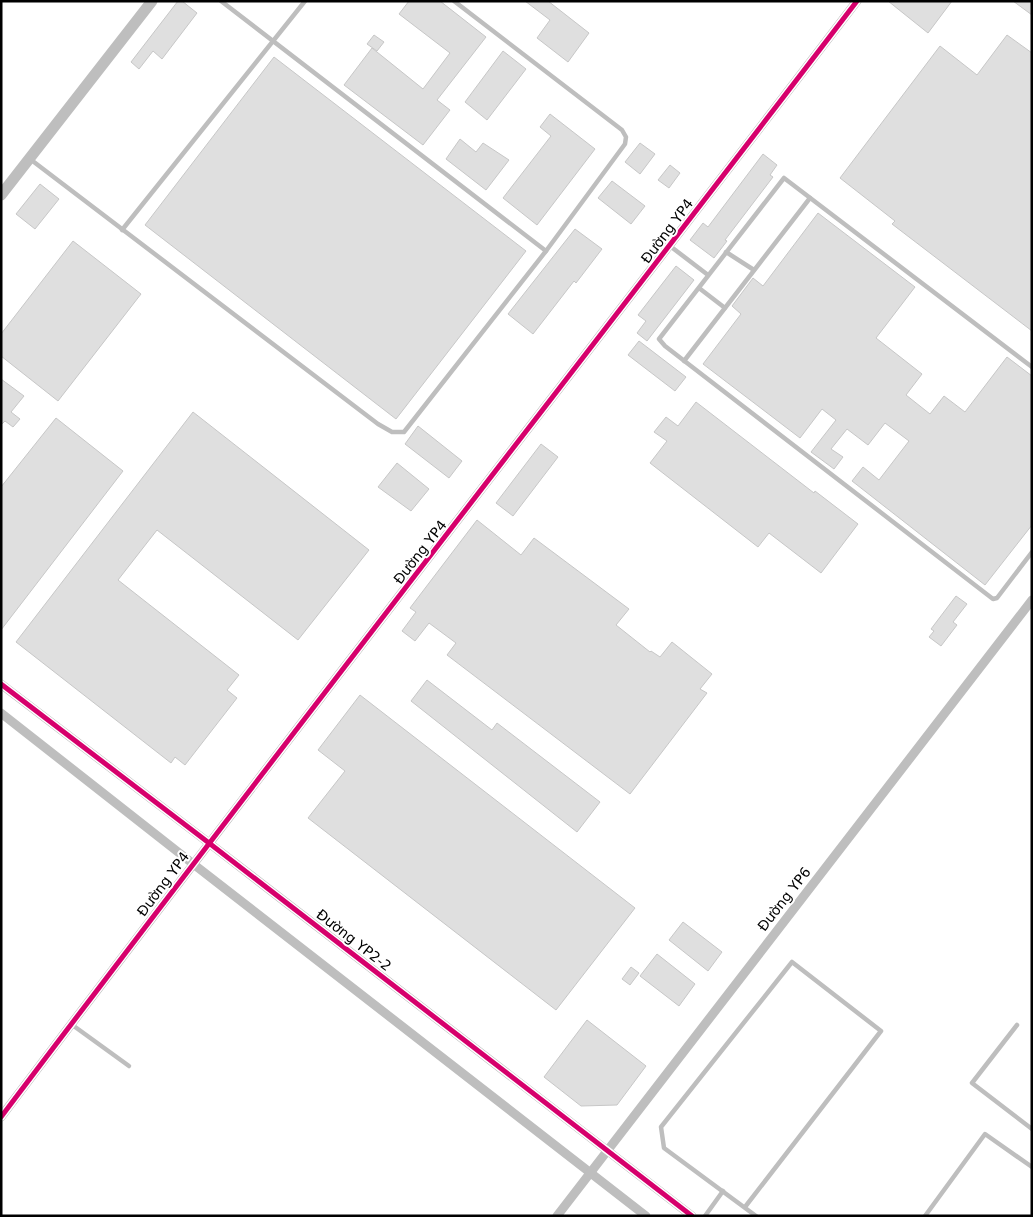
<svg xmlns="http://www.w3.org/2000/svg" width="1033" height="1217" font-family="'DejaVu Sans',sans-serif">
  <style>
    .building { fill: #dfdfdf; stroke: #c7c7c7 }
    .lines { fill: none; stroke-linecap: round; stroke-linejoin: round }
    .service { stroke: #bebebe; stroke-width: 4.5 }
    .minor { stroke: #bebebe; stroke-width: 9 }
    .tertiary { stroke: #bebebe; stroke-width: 11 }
    .cycleway-casing { stroke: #fff; stroke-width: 8 }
    .cycleway { stroke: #d6006c; stroke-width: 5 }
    .labels { text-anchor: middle; stroke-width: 4; stroke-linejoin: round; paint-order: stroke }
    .street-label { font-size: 14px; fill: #000; stroke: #fff }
  </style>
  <rect width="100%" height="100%" fill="#fff"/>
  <g class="building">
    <path d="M178,1H182L197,13L162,59L153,51L139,69L131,62Z"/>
    <path d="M409,1H440L486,37L437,100L450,110L423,145L344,85L372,48L423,89L450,53L399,14Z"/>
    <path d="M525,1H548L589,33L568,62L537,38L550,20Z"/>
    <path d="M888,1H952L928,33Z"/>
    <path d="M1013,1H1032V15Z"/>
    <path d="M374,35L384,42L377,51L367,44Z"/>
    <path d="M1007,35L1032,53V331L892,224L895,221L840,178L940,46L977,75Z"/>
    <path d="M503,51L526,69L487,120L465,102Z"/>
    <path d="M274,57L526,251L396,419L145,225Z"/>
    <path d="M550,114L595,149L537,225L503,198L551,136L540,127Z"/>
    <path d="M460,139L476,152L483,143L509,160L486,190L446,159Z"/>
    <path d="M640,143L655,154L640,174L625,162Z"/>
    <path d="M763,154L777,165L770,175L773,177L725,240L727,241L714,258L690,240L703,223L708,227Z"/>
    <path d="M670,165L680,173L669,188L658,180Z"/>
    <path d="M612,181L645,206L631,224L598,198Z"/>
    <path d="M40,184L59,199L35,229L16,214Z"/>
    <path d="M818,213L915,287L876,338L922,374L906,395L930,414L944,396L965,412L1007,357L1032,376V525L985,585L852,481L863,467L879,480L909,441L885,423L868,445L847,429L831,449L843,457L834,469L811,452L836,420L822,409L800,438L703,364L741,314L732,306L753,278L763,286Z"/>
    <path d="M575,229L602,249L576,283L574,281L533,334L508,314Z"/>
    <path d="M73,241L141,294L58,401L1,356V334Z"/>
    <path d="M676,266L694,280L647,341L637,333L646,321L638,315Z"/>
    <path d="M639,341L686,377L675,391L628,355Z"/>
    <path d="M1,379L24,396L11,412L20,419L13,427L5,421L1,425Z"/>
    <path d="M696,402L814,493L815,491L858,524L821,573L769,533L758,547L650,463L667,441L654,432L666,417L678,426Z"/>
    <path d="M193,412L369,550L298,640L157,530L118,580L239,675L227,690L237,698L185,765L175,757L171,763L16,642Z"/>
    <path d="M56,418L123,471L1,630V487Z"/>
    <path d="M418,426L462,461L449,478L405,444Z"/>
    <path d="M541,444L558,457L513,516L496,503Z"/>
    <path d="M397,463L429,489L411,511L378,487Z"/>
    <path d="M477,520L521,555L534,538L629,609L616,625L650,652L651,651L660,657L672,642L712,674L700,689L707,693L630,794L447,655L456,643L429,623L415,641L402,631L416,612L410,608Z"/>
    <path d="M956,596L967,604L953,622L957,625L941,646L929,637L934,631L931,629Z"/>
    <path d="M427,680L492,730L497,723L600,802L577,832L411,701Z"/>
    <path d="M360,695L635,908L556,1010L308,818L345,771L318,750Z"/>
    <path d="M683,922L722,952L708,971L669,940Z"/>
    <path d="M657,954L695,984L679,1006L640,976Z"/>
    <path d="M631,967L639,973L630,985L622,979Z"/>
    <path d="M587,1020L646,1066L617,1105L581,1106L544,1077Z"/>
  </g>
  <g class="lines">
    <g class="service">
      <path d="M221,1L546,251"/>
      <path d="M30,159L378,424L392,432H404L546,251L625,144L626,137L622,130L454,1"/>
      <path d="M122,230L305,1"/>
      <path d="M670,246L708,275"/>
      <path d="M726,252L754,270"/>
      <path d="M699,288L725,308"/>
      <path d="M684,361L810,198"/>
      <path d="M1032,367L784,178L659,339L665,346L993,599L997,598L1032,552"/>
      <path d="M71,1024L129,1066"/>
      <path d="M1017,1025L972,1083L1032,1129"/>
      <path d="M745,1207L881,1031L792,962L661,1127L664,1148L756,1216"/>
      <path d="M705,1216L723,1191"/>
      <path d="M925,1216L985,1134L1032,1167"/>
    </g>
    <g class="minor">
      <path d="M1,684L209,843L692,1216"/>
      <path d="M1,713L192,863L646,1216"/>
      <path d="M1,1117C283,743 572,374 857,1"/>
      <path d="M557,1216L1032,600"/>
    </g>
    <path class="tertiary" d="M1,195L152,1"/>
    <g class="cycleway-casing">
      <g id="cycleway">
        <path d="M1,684L209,843L692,1216"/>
        <path d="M1,1117C283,743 572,374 857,1"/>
      </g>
    </g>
    <use href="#cycleway" class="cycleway"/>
  </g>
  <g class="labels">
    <g class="street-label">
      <text transform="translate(667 231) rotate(-53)" y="5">Đường YP4</text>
      <text transform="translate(420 552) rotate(-52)" y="5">Đường YP4</text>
      <text transform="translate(163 884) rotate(-53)" y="5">Đường YP4</text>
      <text transform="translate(784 899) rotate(-52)" y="5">Đường YP6</text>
      <text transform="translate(354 940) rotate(38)" y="5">Đường YP2-2</text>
    </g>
  </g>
  <rect width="1033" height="1217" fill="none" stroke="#000000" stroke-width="5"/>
</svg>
